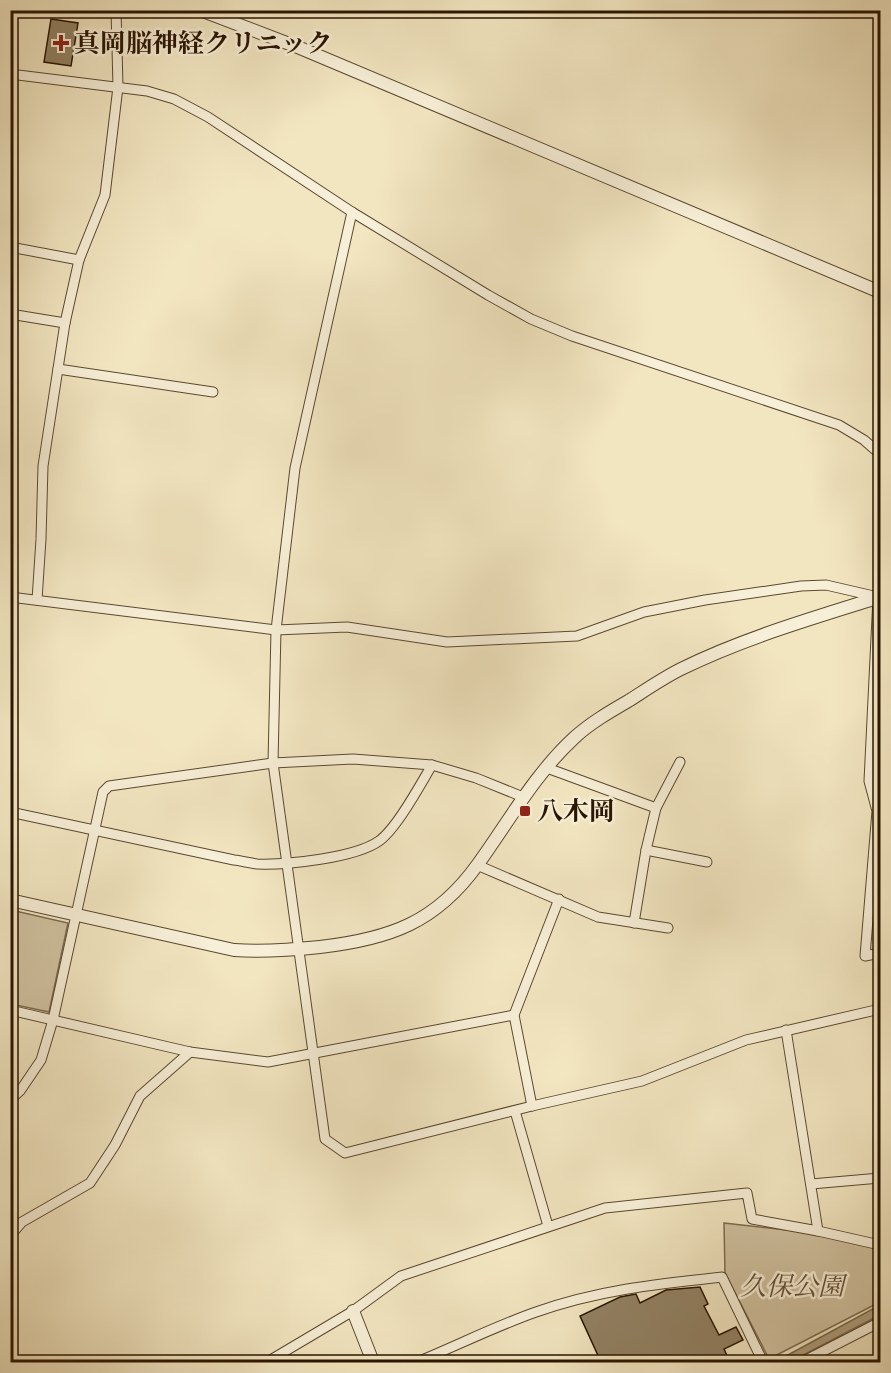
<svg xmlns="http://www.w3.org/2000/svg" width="891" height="1373" font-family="'IM FELL DW Pica','Noto Serif JP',serif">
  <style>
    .green { fill: #d0c2a0; stroke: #7c6c50; stroke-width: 1.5 }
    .water { fill: #ae9f7f; stroke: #79684c; stroke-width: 1.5 }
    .building { fill: #928264; stroke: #291500; stroke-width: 1.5 }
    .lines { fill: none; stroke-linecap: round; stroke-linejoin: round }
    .minor-casing { stroke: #5b4930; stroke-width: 11 }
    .tertiary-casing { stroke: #5b4930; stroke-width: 14 }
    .path { stroke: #291500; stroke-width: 2; stroke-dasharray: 1.5 3; stroke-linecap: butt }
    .minor { stroke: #f7efd7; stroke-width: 9 }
    .tertiary { stroke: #f7efd7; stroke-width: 12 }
    .poi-dot { fill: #8f2418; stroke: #f7efd7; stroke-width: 2 }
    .labels { text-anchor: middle; stroke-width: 5; stroke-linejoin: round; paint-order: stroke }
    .poi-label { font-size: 26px; font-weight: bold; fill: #291500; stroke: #f7efd7; text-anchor: start }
    .park-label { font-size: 26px; font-style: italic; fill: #635238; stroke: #f7efd7 }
  </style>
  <rect width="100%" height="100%" fill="#f2e6c1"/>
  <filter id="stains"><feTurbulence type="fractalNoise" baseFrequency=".00333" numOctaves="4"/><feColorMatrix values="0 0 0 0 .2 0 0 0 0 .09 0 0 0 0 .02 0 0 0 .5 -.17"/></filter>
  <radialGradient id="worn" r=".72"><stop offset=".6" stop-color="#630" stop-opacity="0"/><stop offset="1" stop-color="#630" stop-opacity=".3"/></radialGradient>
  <g class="green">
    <path d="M11,910L68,923L49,1012L11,1004Z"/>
    <path d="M724,1223L868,1239L880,1242V1302L769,1359L725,1273Z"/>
  </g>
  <path class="water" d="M880,1305V1315L790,1362H775Z"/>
  <g class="building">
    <path d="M51,19L78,23L71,66L44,62Z"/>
    <path d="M700,1287L708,1304L704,1306L719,1335L736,1327L743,1340L724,1349L730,1362H601L580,1316L620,1297L636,1294L640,1303L666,1290Z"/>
  </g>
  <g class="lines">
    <g class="minor-casing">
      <g id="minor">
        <path d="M10,74L147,91L174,99L208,117L352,212L488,295L531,319L572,336L839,425L864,440L880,454"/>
        <path d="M352,212L295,468L276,630L273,763L325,1139L345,1153L532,1106L642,1081L746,1040L880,1009"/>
        <path d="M10,247L79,260"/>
        <path d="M10,314L65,323"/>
        <path d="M58,369L213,392"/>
        <path d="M10,597L276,630L347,627L447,642L577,636L644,612L705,600L801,586L826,585L878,597L869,781L877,811L865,956L880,953"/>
        <path d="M37,600L41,539L43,466L65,323L79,260L105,195L118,87L116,10"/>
        <path d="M547,768L656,808L646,850L634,923"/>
        <path d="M656,808L680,762"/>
        <path d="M10,812L234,860C242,861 250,863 257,864C287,865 355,858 379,841C397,828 420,785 432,765"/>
        <path d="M646,850L707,862"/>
        <path d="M477,865L598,917L668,928"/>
        <path d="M10,1010L190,1052L268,1062L514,1015"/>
        <path d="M786,1030L818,1231"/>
        <path d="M10,1100L20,1091L41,1060L53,1020L103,792L109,786L273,763L353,759L432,765L476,778L523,797"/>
        <path d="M532,1106L514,1015L559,899"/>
        <path d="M515,1111L548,1226"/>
        <path d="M811,1184L880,1178"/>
        <path d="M10,1236L22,1222L90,1183L115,1145L140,1096L190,1052"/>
        <path d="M267,1362L353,1311L401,1276L605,1208L747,1193L752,1219L818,1231L880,1245"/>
        <path d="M417,1362C456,1346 496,1326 536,1312C598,1290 657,1284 722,1277L763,1362"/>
        <path d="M802,1362L880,1322"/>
      </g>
    </g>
    <g class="tertiary-casing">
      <g id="tertiary">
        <path d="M200,10L300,48L880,292"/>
        <path d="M10,900L234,950C263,952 291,950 320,947C389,939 436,923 478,864C509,821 535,774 574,738C590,723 611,711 630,700C647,689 663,678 681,669C744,638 813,618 880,597"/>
        <path d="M353,1311L373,1362"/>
      </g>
    </g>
    <path class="path" d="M741,1362L749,1359"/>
    <use href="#minor" class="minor"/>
    <use href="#tertiary" class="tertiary"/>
  </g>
  <g class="poi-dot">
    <path d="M58 34h6v6h6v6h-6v6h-6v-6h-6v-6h6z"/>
    <rect x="519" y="805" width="12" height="12" rx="3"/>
  </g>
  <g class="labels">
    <g class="poi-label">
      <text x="74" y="52">真岡脳神経クリニック</text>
      <text x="537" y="820">八木岡</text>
    </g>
    <g class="park-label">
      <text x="792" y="1295">久保公園</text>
    </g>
  </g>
  <rect width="891" height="1373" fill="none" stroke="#f2e6c1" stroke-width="36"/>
  <rect x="12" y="12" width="867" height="1349" fill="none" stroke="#291500" stroke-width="3"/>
  <rect x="18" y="18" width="855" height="1337" fill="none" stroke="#291500" stroke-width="1.5"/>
  <rect width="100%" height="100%" filter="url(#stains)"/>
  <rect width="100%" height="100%" fill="url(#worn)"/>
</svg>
